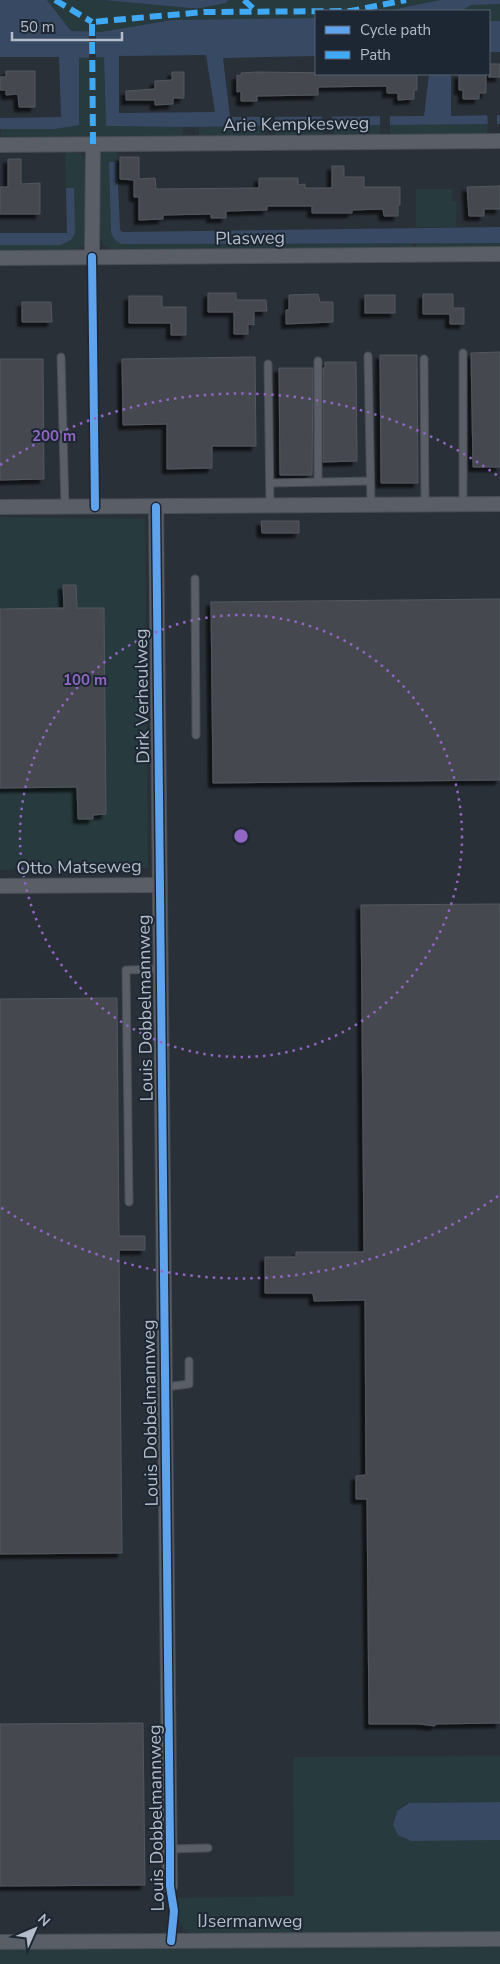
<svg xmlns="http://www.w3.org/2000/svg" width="500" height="1964" font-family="'Nunito Sans',sans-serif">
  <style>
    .green { fill: #273a3e }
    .water { fill: #384963; fill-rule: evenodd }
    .pier { fill: #2a3038 }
    .building { fill: #444950; stroke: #52575f; filter: url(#shadow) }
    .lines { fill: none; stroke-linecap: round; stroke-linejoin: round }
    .service-casing { stroke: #484c53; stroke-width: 9 }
    .minor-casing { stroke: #484c53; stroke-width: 16 }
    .service { stroke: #5a5e66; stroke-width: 7 }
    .minor { stroke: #5a5e66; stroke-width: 14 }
    .quiet { stroke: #3fa9f5; stroke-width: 6; stroke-dasharray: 12 6; stroke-linecap: butt }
    .cycleway-casing { stroke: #1d2633; stroke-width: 11 }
    .cycleway { stroke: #60a3ed; stroke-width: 8 }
    .ring { fill: none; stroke: #9266c3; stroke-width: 2.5; stroke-dasharray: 2.5 5 }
    .labels { text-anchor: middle; stroke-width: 4; stroke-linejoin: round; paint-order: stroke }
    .street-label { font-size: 18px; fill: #b4bcc9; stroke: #1d2633 }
    .centre { fill: #9266c3; stroke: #1d2633; stroke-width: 2.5 }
    .ring-label { font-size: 15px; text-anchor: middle; font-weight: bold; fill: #9266c3; stroke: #1d2633; stroke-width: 4; stroke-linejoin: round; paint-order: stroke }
  </style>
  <defs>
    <filter id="shadow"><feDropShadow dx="-4.5" dy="4.5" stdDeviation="1" flood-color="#0009"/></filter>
  </defs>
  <rect width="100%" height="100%" fill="#2a3038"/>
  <g class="green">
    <path d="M47,0H103L190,8L228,0H440L386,11H316V18L172,20L101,32L71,31Z"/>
    <path d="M500,4V21H489V11H462L471,5Z"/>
    <path d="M104,56L106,126L182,127L183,138L1,140V129H55L78,125L79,58Z"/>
    <path d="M488,124L487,135L390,136V125Z"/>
    <path d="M380,125V136L333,137V126Z"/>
    <path d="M199,126L265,127V137L199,138Z"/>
    <path d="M323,126V137H275V127Z"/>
    <path d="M108,150H117V162H110L121,244L413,243V249L115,251L105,246L100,238L99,157L103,152Z"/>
    <path d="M65,151L80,153L87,161L86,243L82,247L72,252L0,253V245H61L66,243L74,188H66Z"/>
    <path d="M416,189H452V201H457L456,227H416Z"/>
    <rect x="416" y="243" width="84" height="6"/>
    <path d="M0,517L145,519L148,868L0,870Z"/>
    <path d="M500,1756V1802L409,1803C396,1807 391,1817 395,1830L406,1840H500V1932L196,1935C175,1929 177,1916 177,1898L294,1896L293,1757Z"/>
    <path d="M500,1944V1964H0V1948Z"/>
  </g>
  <g class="water">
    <path d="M0,0H47L71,31L101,32L172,20L316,18V56L223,58L230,117L424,116L429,74H451V116L500,115V124L182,127L106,126L104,57L79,58V125L55,129H0V118L61,117L59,57H0ZM206,55L215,112L119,113V56Z"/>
    <path d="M103,0H228L226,3L201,8H190Z"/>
    <path d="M440,0H500V4L471,5L462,11H386Z"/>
    <rect x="489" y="21" width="11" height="31"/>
    <path d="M109,162H117L120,229L122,232L500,227V243L121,244L114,239L111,232Z"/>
    <path d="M66,188H74L75,233L71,240L61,245H0V233H67Z"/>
    <path d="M500,1802V1840L411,1841L398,1835L393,1825L397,1811L409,1803Z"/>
  </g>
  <g class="pier">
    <path d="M89,29H96V59L89,60Z"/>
    <path d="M487,113H497V126H488Z"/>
    <path d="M322,114H332L333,128L323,129Z"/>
    <path d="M380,114H390V127L380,128Z"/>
    <rect x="265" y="115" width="10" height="14"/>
  </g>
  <g class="building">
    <rect x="489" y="64" width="11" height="13"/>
    <path d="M6,71H35V107H19L18,94L6,95V90H0V77H6Z"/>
    <path d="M172,72H184V98H173V104L155,105V100H126V91L155,89V81L172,80Z"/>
    <path d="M257,72L417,74V90H414V99L398,100V93H387V86L318,87V95L257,96V101H241V91L237,92V75L241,76V73Z"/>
    <path d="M459,74H486V93H479V99H463V90H459Z"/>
    <path d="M120,157H139V179L155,178L156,189L259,188V178H298V185L305,184V188H332V166H344V177H364V187H400V205H398V216H384L383,209L352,210V213H312V206H267V210L226,211V218H211V214L163,215V219L139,220V197H134V180L120,179Z"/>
    <path d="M8,159H21V184L40,183V214H0V187H8Z"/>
    <path d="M500,186V209H484V216H469L467,187Z"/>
    <path d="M208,293H236V300H266L267,311H254V325L248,324V334H234V312H208Z"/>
    <path d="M318,294L320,302H333V322L286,324V310H289V295Z"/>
    <path d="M423,294H453V308H464V324H450V314H423Z"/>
    <rect x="365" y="295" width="30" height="18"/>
    <path d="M129,296H162V307H186V335H171V323H129Z"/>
    <path d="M22,302H51L52,322H22Z"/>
    <path d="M500,352V467H473L471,353Z"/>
    <path d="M380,355H417L418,483H381Z"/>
    <path d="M255,357L256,446H212V468L167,469V424L123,425L122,359Z"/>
    <path d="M0,359H43L44,479L0,480Z"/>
    <path d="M325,362H356L357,461L323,462V368H325Z"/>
    <path d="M279,368H313L312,475H280Z"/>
    <path d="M261,521H299V533H262Z"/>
    <path d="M63,585H76L77,608H104L106,814L93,815V819H78L77,787L0,788V609L64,608Z"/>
    <path d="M500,599V780L213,783L211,602Z"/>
    <path d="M500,904V1723L435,1724V1726L419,1724H369L367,1499H356V1476L366,1475L365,1300L314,1301L313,1293H265V1257H296V1252H364L361,905Z"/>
    <path d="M117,998L119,1236H145V1250H119L122,1553L0,1554V999Z"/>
    <path d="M143,1723L145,1885L0,1886V1724Z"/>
  </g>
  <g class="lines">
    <g class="service-casing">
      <g id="service">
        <path d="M463,353V504"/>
        <path d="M368,356L371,505"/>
        <path d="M61,357L65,507"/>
        <path d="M424,359L425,505"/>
        <path d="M268,364L270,506"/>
        <path d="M318,482V361"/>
        <path d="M270,483L370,481"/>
        <path d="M195,579L196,735"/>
        <path d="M129,1202L126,970L160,969"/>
        <path d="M165,1387L189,1384V1361"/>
        <path d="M170,1849L208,1848"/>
      </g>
    </g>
    <g class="minor-casing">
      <g id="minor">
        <path d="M0,145L500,141"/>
        <path d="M92,257L93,144"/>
        <path d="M0,258L500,254"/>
        <path d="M0,507L500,504"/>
        <path d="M156,507L170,1886"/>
        <path d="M0,886L159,885"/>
        <path d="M0,1942L500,1939"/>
      </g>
    </g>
    <use href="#service" class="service"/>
    <use href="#minor" class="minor"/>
    <g class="quiet">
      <path d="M55,0L92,22"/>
      <path d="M244,0L256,11"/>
      <path d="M93,144L92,22L204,12L351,11L406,0"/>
    </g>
    <g class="cycleway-casing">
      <g id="cycleway">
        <path d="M92,257L95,507"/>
        <path d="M156,507L170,1849V1886L174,1911L171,1941"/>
      </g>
    </g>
    <use href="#cycleway" class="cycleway"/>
  </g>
  <g class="ring">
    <circle cx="241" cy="836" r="221"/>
    <path d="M498 1196A442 442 0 0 1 0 1207M0 465A442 442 0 0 1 498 476"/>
  </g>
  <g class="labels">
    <g class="street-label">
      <text transform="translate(296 124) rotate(-1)" y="6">Arie Kempkesweg</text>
      <text transform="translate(250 238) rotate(-1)" y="6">Plasweg</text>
      <text transform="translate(142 696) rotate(-91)" y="6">Dirk Verheulweg</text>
      <text transform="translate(79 867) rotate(-1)" y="6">Otto Matseweg</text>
      <text transform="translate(145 1008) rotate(-91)" y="6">Louis Dobbelmannweg</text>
      <text transform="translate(150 1413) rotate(-91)" y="6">Louis Dobbelmannweg</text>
      <text transform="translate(156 1818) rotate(-91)" y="6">Louis Dobbelmannweg</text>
      <text x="250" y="1927">IJsermanweg</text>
    </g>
  </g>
  <circle cx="241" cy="836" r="8" class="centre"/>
  <g class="ring-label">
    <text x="54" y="441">200 m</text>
    <text x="85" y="685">100 m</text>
  </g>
  <rect x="315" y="10" width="175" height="65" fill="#1d2633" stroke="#59626f"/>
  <rect x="325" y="26" width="25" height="8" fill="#60a3ed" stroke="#59626f"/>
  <text x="360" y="35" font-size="15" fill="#b4bcc9">Cycle path</text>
  <rect x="325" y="51" width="25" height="8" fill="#3fa9f5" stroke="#59626f"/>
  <text x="360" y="60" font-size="15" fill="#b4bcc9">Path</text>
  <g transform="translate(35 1929) rotate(45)" stroke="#1d2633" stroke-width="4" paint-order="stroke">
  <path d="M0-4L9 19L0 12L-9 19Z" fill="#b4bcc9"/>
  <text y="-8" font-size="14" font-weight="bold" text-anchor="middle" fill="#b4bcc9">N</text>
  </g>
  <path d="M12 32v8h110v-8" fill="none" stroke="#b4bcc9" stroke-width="2.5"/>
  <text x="20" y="32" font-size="15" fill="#b4bcc9" stroke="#1d2633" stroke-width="4" paint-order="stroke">50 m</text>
</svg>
